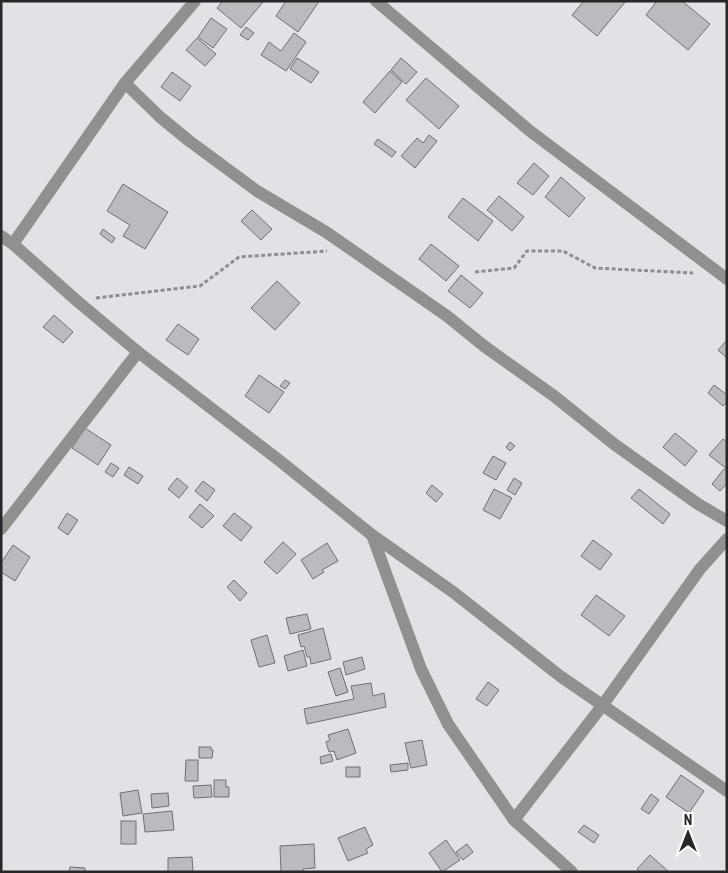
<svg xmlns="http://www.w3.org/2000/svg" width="728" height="873" font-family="'Roboto Condensed',sans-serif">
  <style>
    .building { fill: #babbbf; stroke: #6f7074 }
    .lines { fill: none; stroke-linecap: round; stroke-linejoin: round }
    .path { stroke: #8e8e91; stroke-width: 3; stroke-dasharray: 4 2.5; stroke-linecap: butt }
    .minor { stroke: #90908e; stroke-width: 12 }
  </style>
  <rect width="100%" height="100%" fill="#e1e2e6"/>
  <g class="building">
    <path d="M223,1H264L241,28L217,8Z"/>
    <path d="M286,1H316L318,3L298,32L276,16Z"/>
    <path d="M584,1H626L597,36L572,15Z"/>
    <path d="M657,1H682L710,24L688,50L646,15Z"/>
    <path d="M211,18L227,29L213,48L198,37Z"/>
    <path d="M246,27L254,33L248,40L240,35Z"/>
    <path d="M294,33L306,42L286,71L261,55L269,42L281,51Z"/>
    <path d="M197,38L216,54L205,66L186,50Z"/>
    <path d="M297,58L319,72L311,83L290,69Z"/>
    <path d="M401,58L417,72L406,84L391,70Z"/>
    <path d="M390,71L402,82L375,113L363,102Z"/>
    <path d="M172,72L191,86L180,101L161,87Z"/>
    <path d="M426,78L459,106L439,129L406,100Z"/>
    <path d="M429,135L437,141L415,168L401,156L417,138L423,143Z"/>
    <path d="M378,139L396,152L392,157L374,144Z"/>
    <path d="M534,163L549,176L533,195L517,183Z"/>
    <path d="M561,177L585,198L569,217L545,197Z"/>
    <path d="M123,184L168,212L145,249L123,236L130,225L107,211Z"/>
    <path d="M499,196L524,217L512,231L487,210Z"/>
    <path d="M463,198L493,221L478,241L448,217Z"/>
    <path d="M252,210L272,229L261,240L241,221Z"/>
    <path d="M103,229L115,238L112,243L100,234Z"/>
    <path d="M431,244L459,266L446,281L419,259Z"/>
    <path d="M461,275L483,293L470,308L448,291Z"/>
    <path d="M277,281L300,303L275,330L251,308Z"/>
    <path d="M54,315L73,332L63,343L43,327Z"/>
    <path d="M178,324L199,339L188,355L166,340Z"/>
    <path d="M727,340V358L718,350Z"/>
    <path d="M259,375L284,392L269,413L245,396Z"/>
    <path d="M285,380L290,383L285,389L280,386Z"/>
    <path d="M714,385L727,395V402L723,406L708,393Z"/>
    <path d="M85,428L111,445L98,465L72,448Z"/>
    <path d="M675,433L697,451L685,466L663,447Z"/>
    <path d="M723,439L727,442V469L709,455Z"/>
    <path d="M510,442L515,446L510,451L506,447Z"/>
    <path d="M493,456L506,463L496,480L483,473Z"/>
    <path d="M111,463L119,468L113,477L105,472Z"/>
    <path d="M129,467L143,476L138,484L124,475Z"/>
    <path d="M724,469L727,471V483L720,491L712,484Z"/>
    <path d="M177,478L188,487L179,498L168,489Z"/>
    <path d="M514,478L522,483L515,495L507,490Z"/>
    <path d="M203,481L215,490L207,501L195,491Z"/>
    <path d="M432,485L443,494L436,502L426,493Z"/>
    <path d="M494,489L512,498L500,519L483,510Z"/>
    <path d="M639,489L670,514L663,524L631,498Z"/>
    <path d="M200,504L214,516L202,528L189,517Z"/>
    <path d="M67,513L78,520L68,535L58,528Z"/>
    <path d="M234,513L252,527L241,541L223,526Z"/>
    <path d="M593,540L612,554L600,570L581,556Z"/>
    <path d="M283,542L296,554L277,574L264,562Z"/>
    <path d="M327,543L338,561L322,570L324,572L313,579L301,560Z"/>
    <path d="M13,545L30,557L15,581L1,572V563Z"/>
    <path d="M234,580L247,593L240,601L227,587Z"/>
    <path d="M596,595L625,616L609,636L581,615Z"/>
    <path d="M307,614L311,629L290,634L286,618Z"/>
    <path d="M323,628L331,659L311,664L310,657H307L304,646L301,647L298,635Z"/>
    <path d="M267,635L275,663L259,667L251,640Z"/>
    <path d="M303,650L307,666L288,671L284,656Z"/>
    <path d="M362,657L365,669L346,675L343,662Z"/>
    <path d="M340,668L348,692L336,696L328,672Z"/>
    <path d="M488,682L499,690L487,706L476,699Z"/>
    <path d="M371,683L373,696L384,693L386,707L307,724L304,709L354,699L351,686Z"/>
    <path d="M348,729L356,753L337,760L334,751L329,752L326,742L330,740L328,735Z"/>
    <path d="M422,740L427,765L411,768L405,743Z"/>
    <path d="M199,747H211V750H213L212,758H199Z"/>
    <path d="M331,754L333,761L321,764L320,757Z"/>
    <path d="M186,760H198V781H185Z"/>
    <path d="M408,763V770L391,772L390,765Z"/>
    <rect x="346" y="767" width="14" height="10"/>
    <path d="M681,775L704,791L689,813L666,797Z"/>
    <path d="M214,780H226V787H229V797H214Z"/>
    <path d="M211,785L212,797L194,798L193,786Z"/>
    <path d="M138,790L142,813L123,816L120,793Z"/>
    <path d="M168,793L169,806L152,808L151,794Z"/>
    <path d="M651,794L659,800L649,814L641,809Z"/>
    <path d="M172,811L174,830L145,832L143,814Z"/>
    <rect x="121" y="821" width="15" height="23"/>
    <path d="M584,825L599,835L594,843L578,832Z"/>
    <path d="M365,827L373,845L366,849L368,853L348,861L338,838Z"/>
    <path d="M446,840L460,860L442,872L429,853Z"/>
    <path d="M314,844L315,868L303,869V872H281L280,846Z"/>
    <path d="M467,844L473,852L463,860L456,852Z"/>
    <path d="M650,855L669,872H640L637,869Z"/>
    <path d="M192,857L193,872H168V858Z"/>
    <path d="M70,867L85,868V872H69Z"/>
  </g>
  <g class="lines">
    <g class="path">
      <path d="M726,1L727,2"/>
      <path d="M475,272L514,268L527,251H563L595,268L693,273"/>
      <path d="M96,298L200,286L239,257L327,251"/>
    </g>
    <g class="minor">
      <path d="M376,1L530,131L727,279"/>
      <path d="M125,83L160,117L188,140L257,191L326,232L447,316L484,346L554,396L614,444L698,504L727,521"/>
      <path d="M1,236L13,244L76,300L138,352L280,461L372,535L453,592L560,676L727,791"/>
      <path d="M13,244L125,83L195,1"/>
      <path d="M1,529L138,352"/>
      <path d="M372,535L421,669L448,724L514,820L572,872"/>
      <path d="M514,820L602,706L700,569L727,539"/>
    </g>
  </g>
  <rect width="728" height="873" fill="none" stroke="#272729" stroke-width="5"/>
  <g transform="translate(688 833)" stroke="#ffffff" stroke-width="4" paint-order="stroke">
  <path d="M0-4L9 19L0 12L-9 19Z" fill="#272729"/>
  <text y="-8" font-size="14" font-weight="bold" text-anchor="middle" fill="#272729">N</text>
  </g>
</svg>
